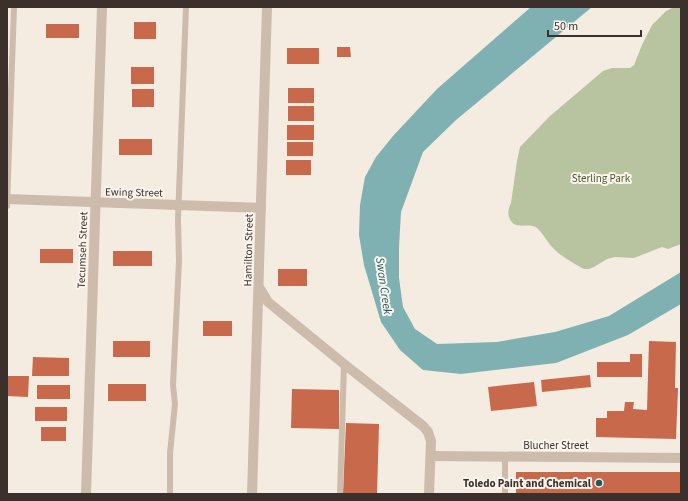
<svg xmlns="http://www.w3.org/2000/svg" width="688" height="501" font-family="'Source Sans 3',sans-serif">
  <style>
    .green { fill: #b8c4a0 }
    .water { fill: #7fb0b2 }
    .building { fill: #c8694b }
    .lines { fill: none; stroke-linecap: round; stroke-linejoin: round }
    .service { stroke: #cdbbac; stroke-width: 6 }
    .minor { stroke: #cdbbac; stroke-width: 10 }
    .poi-dot { fill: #1f5a5e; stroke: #fbf5ee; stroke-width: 1.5 }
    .labels { text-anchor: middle; stroke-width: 4; stroke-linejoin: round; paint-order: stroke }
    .park-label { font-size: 11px; fill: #4a5a2e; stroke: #fbf5ee }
    .street-label { font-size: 11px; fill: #3b302b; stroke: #fbf5ee }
    .poi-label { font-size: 11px; font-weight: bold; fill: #3b302b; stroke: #fbf5ee; text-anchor: end }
    .water-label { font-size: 12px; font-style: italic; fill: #1f5a5e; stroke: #fbf5ee }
  </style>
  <rect width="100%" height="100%" fill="#f4ebe1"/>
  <path class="green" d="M674,7H681V244L668,249L662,247L634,258L615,257L607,259L594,267L589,269H584C576,265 561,256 555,250C548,244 544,234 537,228C529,222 517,230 511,221C507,215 508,209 511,203L517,161L520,147L550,116L603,71L612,68H630L634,65L642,45L652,25L666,11Z"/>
  <path class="water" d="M531,7H592L456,120L423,152L401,212L399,247V278L403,307L415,329L437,344L497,342L555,332L609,316L681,272V304L628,335L556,363L461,374L423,370L400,350L381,322L364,265L359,235L360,205L365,177L376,157L393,136L437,89Z"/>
  <g class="building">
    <rect x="134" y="22" width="22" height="17"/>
    <rect x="46" y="24" width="33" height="14"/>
    <path d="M337,47H350L351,57H337Z"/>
    <rect x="287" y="48" width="32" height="16"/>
    <rect x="131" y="67" width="23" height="17"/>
    <rect x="288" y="88" width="26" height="15"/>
    <rect x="132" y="89" width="22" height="18"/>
    <rect x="288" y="106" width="26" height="15"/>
    <rect x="287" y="125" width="27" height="15"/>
    <rect x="119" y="139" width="33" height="16"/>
    <rect x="287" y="142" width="26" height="14"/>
    <rect x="286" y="160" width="25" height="15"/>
    <rect x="40" y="249" width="33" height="14"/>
    <rect x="113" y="251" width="39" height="15"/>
    <rect x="278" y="269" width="29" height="17"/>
    <rect x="203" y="321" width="29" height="15"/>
    <rect x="113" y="341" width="37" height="16"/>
    <path d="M649,341L676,342L675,388H678L676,439L596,437V418H607V411H624L625,402H634L633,409L647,410Z"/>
    <path d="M630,354H642V377H597V362H630Z"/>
    <path d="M33,357L69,358V376H32Z"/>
    <path d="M590,375L591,387L542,392L541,380Z"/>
    <path d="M8,376H29L28,397L7,396Z"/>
    <path d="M534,382L537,406L491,411L488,387Z"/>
    <rect x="108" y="384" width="38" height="17"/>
    <rect x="37" y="385" width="33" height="14"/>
    <path d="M292,389L339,390V429L291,428Z"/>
    <rect x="35" y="407" width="32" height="14"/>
    <path d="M346,423L379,424L377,494H343Z"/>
    <rect x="41" y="427" width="25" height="14"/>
    <rect x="516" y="472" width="165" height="22"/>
  </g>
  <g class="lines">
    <g class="service">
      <path d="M7,206L14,7"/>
      <path d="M505,457V494"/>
      <path d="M170,494V453L175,404L173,385L179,261L178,219L186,7"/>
      <path d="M340,494L344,364"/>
    </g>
    <g class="minor">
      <path d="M7,199L261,208"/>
      <path d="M259,287L268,302L344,364L423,426L428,432L431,441L429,494"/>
      <path d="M431,456L681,458"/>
      <path d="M86,494L102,7"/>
      <path d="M252,494L267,7"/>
    </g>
  </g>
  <circle class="poi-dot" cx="599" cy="483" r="4"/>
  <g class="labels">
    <g class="park-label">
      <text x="601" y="182">Sterling Park</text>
    </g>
    <g class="street-label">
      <text transform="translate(134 192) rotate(1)" y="4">Ewing Street</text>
      <text transform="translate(82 250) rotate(-88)" y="4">Tecumseh Street</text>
      <text transform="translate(248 250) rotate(-89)" y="4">Hamilton Street</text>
      <text x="556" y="449">Blucher Street</text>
    </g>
    <g class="poi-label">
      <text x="591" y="487">Toledo Paint and Chemical</text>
    </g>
    <g class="water-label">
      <text transform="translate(384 286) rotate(82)" y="4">Swan Creek</text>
    </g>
  </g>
  <rect width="688" height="501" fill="none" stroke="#3b302b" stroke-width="16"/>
  <path d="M548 30v6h93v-6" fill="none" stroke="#3b302b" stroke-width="2"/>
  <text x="554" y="30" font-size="12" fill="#3b302b" stroke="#fbf5ee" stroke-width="3" paint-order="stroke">50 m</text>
</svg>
